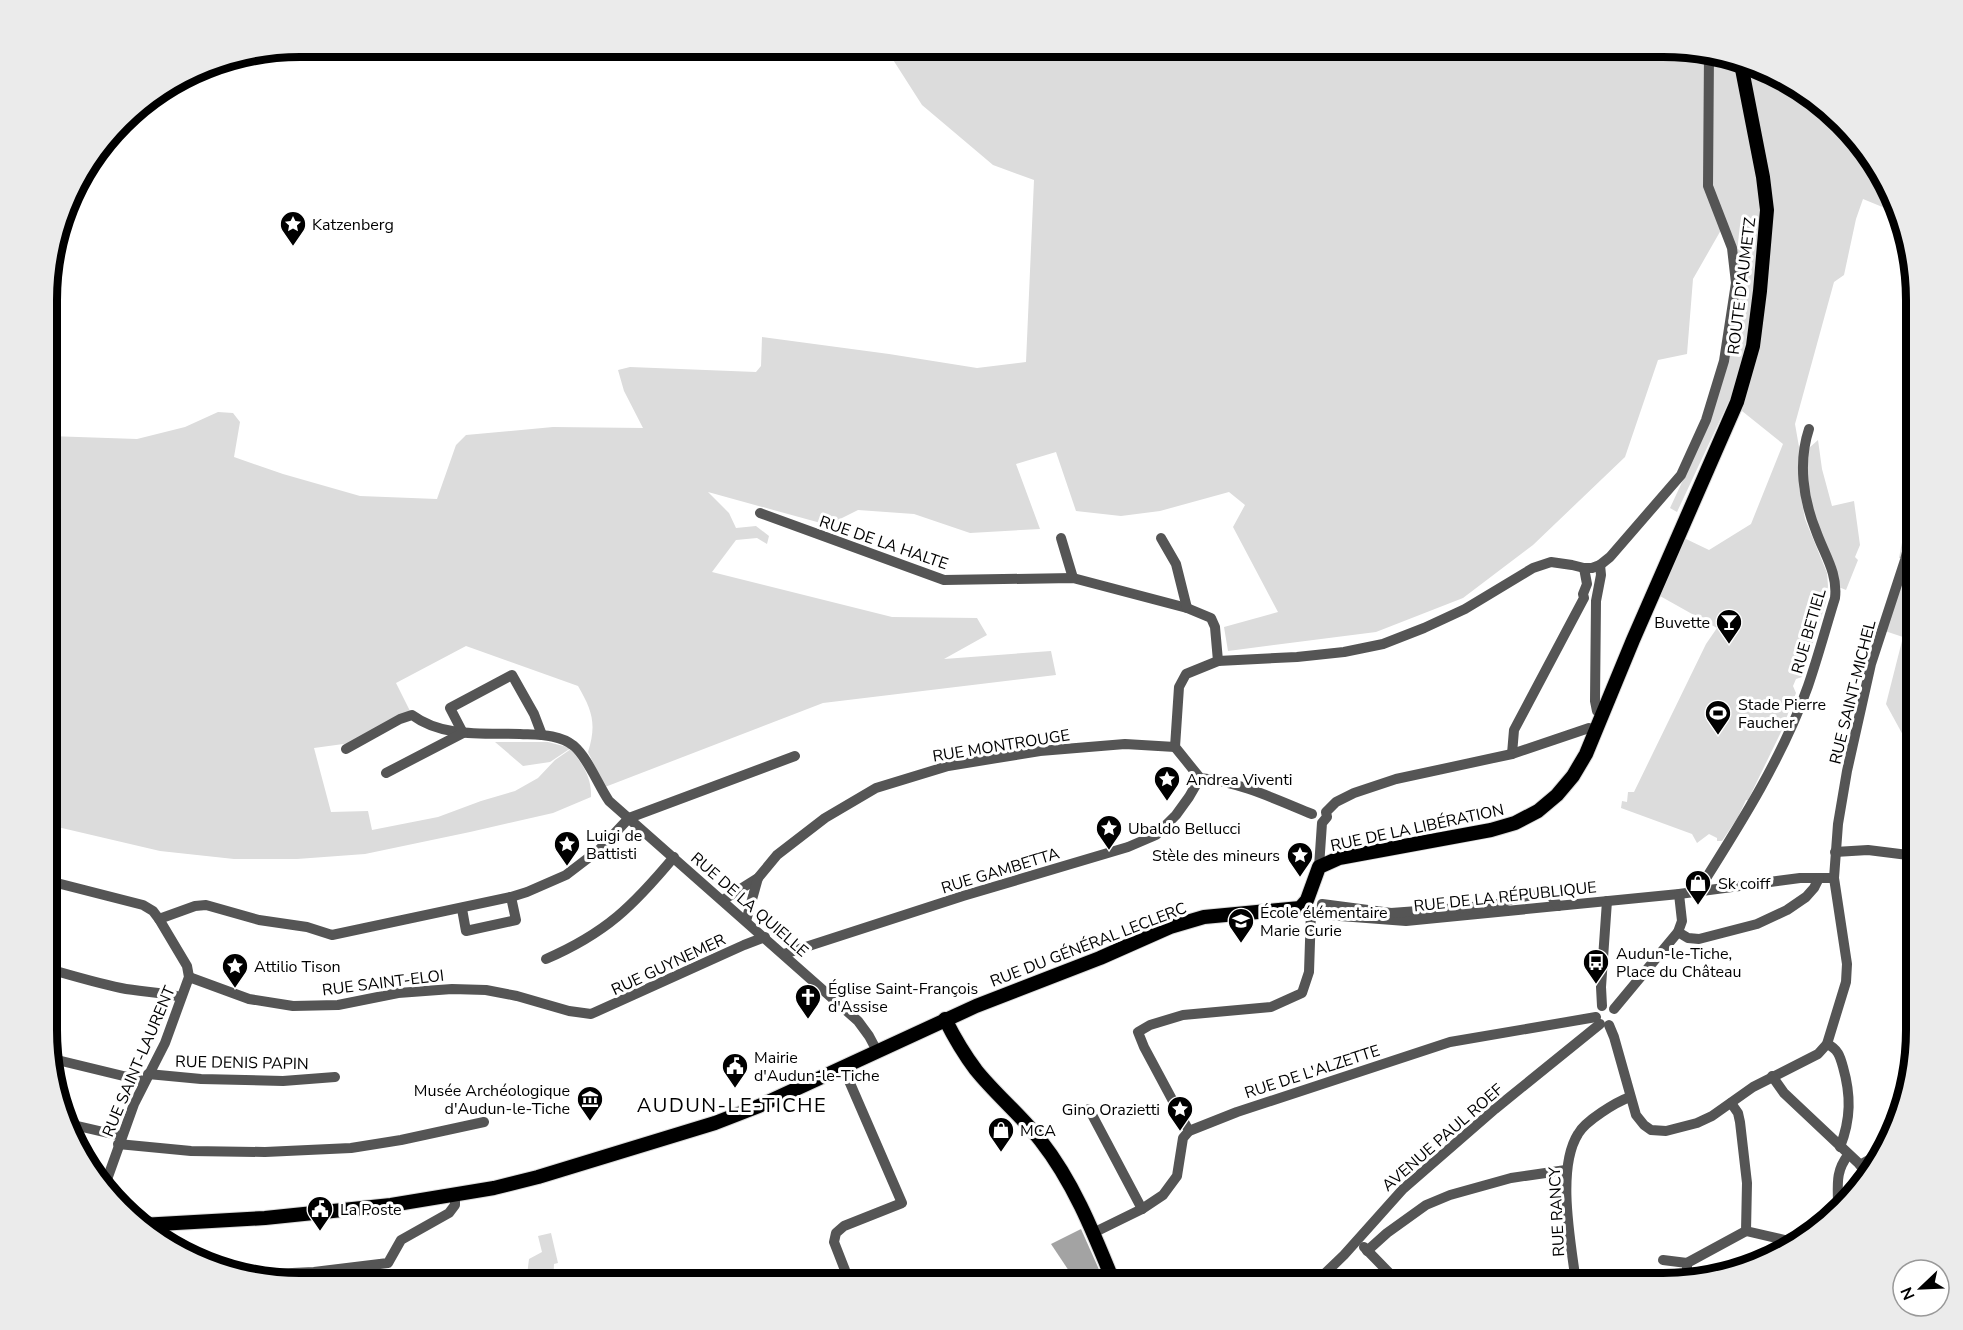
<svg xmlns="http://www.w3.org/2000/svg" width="1963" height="1330" font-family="'Nunito Sans',sans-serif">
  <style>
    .green { fill: #dcdcdc }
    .water { fill: #a3a3a3 }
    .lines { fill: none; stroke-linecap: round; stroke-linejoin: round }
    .major-casing { stroke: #dbdbdb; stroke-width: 16 }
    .minor { stroke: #555; stroke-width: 10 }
    .major { stroke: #000; stroke-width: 14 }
    .labels { text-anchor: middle; stroke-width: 6; stroke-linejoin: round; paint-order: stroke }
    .poi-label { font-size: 16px; fill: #000; stroke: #fff; text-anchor: start }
    .street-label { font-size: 16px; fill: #000; stroke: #fff }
    .quarter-label { font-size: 20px; letter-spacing: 1.5px; fill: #000; stroke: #fff }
    .rim { fill: none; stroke: #000; stroke-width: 8 }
  </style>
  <rect width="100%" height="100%" fill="#fff"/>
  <g class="green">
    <path d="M887,47H1679L1745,60L1817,99L1890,188L1897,213L1863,199L1856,219L1844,275L1834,282L1795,424L1802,464L1809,448L1818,440L1822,469L1832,506L1854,501L1860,545L1855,557L1858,560L1846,590L1836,586L1799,486L1805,519L1827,573L1828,586L1826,602L1802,677L1796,679L1793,686L1796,693L1781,732L1748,800H1746L1738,817L1722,841H1717V838L1709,834L1697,843L1692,834L1621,808L1622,801L1627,802L1628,792H1634L1706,644L1717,628L1660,596L1684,538L1709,550L1751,524L1783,444L1742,411L1728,403L1677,512L1670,508L1710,422L1739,283L1725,223L1693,279L1687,354L1658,360L1625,457L1533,545L1463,598L1376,632L1228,651L1224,627L1278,612L1233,527L1245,505L1229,492L1160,511L1121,516L1076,511L1056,452L1016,464L1040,529L970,533L914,514L858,510L828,525L708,492L729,513L736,528L756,526L769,536L767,544L757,538L736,540L712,572L892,617L977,618L987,635L944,659L1051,651L1056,675L823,703L605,787L588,752C597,724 592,710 578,686L466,646L396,683L412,715L358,742L314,748L331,812L368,811L372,830L438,817L481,801L515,791L538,778L555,760L571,749C582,764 592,777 591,797L553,813L470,832L365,854L297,859H234L160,851L49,825V436L137,439L185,427L218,412L233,413L240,422L234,457L283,474L360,496L437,499L456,445L466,435L553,427L643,428L624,391L618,370L630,367L756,372L761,366L762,337L889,354L977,368L1026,362L1034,180L993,165L922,105L890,55Z"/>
    <path d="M235,59L171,86L203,66Z"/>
    <path d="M1916,470V759L1886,704L1903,637L1882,630L1904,560L1899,558Z"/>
    <path d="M495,742H548L571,748L550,762L523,766Z"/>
    <path d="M551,1233L558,1263L554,1264L553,1283H526L529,1259L542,1252L538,1236Z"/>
    <path d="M383,1269L384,1283H362L367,1271Z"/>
  </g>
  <path class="water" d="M1081,1229L1105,1283H1077L1051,1244Z"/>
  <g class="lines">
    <g class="major-casing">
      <g id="major">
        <path d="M945,1019C954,1037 964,1054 976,1070C996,1095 1022,1116 1041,1141C1074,1183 1094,1234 1114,1283"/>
        <path d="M141,1225L265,1218L391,1205L494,1188L538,1177L715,1123L759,1106L976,1006L1100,958L1170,927L1204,917L1300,908L1307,900L1319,867L1339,858L1491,830L1515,823L1538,811L1557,795L1573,776L1586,754L1633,640L1737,402L1753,346L1760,291L1767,210L1763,177L1740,59"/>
      </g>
    </g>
    <g class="minor">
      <path d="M760,513L944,580L1073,578L1187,608L1211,618L1215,627L1218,661L1186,674L1179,687L1175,747L1200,778C1240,782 1275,799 1312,814"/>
      <path d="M1061,538L1073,578"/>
      <path d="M1161,538L1176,564L1187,608"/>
      <path d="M1600,565L1601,575L1596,601L1595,701L1597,711L1602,714"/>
      <path d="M1218,661L1297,657L1344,652L1383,644L1424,628L1465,609L1533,568L1551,562L1572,565L1584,568H1592L1600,565L1610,557L1681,475L1706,420L1724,361L1736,283L1732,248L1708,186L1709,53"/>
      <path d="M346,749L400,719L412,715C443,738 485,733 520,734C539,735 559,734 574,746C588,758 598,785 609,801L858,1021L869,1036L877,1051"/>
      <path d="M1512,754L1514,730L1584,598L1583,594L1587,584L1584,568"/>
      <path d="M386,773L463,733L450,708L512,675L534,714L542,735"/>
      <path d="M1835,852L1868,850L1916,856"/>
      <path d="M1319,867L1322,823L1327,817L1326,812L1336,802L1354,793L1396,779L1512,754L1589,728L1595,731"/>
      <path d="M49,881L143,905L153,911L159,919L187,966L189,977L165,1043L134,1104L105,1185"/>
      <path d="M1698,891C1739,826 1782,759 1808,686C1818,657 1826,627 1835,598C1838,573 1824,554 1816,531C1803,499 1798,462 1809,429"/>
      <path d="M723,900L758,878L777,855L825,818L876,788L948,766L1040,751L1125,744L1175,747"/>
      <path d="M1300,908L1327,915L1406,921L1679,894L1800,878H1834"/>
      <path d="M462,909L466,931L516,920L511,897"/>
      <path d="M1321,912L1322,904L1391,913L1472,907L1495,905L1512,899L1542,893L1550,894L1558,906"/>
      <path d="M159,919L195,906L206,905L259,920L307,927L332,935L511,897L527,892L566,875L600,849L629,818L795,756"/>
      <path d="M746,921L758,878"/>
      <path d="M1678,932L1688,938L1699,939L1757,924L1787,910L1806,897L1814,888L1819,878"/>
      <path d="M784,954L963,896L1128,847L1156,835L1176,815L1189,797L1200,778"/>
      <path d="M546,959C606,933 633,906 674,857"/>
      <path d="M49,969C73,976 97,983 121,988C141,992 161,992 181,997"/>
      <path d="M189,977L249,999L293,1006L338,1005L398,993L452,989L486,990L517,996L569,1011L591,1014L744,945L765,937"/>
      <path d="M1602,1006L1601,987L1607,901"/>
      <path d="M1614,1009L1678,932L1682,921L1679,894"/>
      <path d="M1609,1025L1614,1037L1636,1115L1644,1125L1651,1130L1666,1131L1697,1123L1712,1116L1753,1087L1818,1054L1827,1044L1846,982L1847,964L1834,878L1838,824L1847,771L1871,664L1905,560L1916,517"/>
      <path d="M1827,1044C1838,1049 1840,1056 1843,1067C1851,1095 1851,1119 1840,1147"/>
      <path d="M49,1058L144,1081"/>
      <path d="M843,1067L902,1203L844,1226L836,1233L834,1242L850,1283"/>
      <path d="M148,1074L201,1079L283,1081L335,1077"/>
      <path d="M1772,1076L1784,1093L1870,1174"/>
      <path d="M1089,1109L1142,1209"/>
      <path d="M69,1124L121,1136"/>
      <path d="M1189,1131L1144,1047L1138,1032L1150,1025L1183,1015L1271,1007L1302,993L1309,972L1311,911"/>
      <path d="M118,1144L191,1151L265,1152L351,1148L401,1140L484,1122"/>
      <path d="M1860,1165L1880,1154"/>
      <path d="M1838,1206C1838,1185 1835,1172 1848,1155"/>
      <path d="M1746,1231L1793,1242"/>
      <path d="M1093,1233L1142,1209L1163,1195L1177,1176L1183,1138L1189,1131L1237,1112L1450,1042L1596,1017"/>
      <path d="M1364,1247L1399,1283"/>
      <path d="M1367,1251L1387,1233L1426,1205L1450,1195L1511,1178L1566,1170"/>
      <path d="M1663,1260L1687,1263"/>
      <path d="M246,1275L314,1272L388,1263L401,1240L449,1213L455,1205V1195"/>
      <path d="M1687,1278V1263L1746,1231L1747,1183L1740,1122L1738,1113L1731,1103"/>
      <path d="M967,1283L971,1282"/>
      <path d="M1315,1283L1344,1255L1403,1189L1495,1109L1600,1024"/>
      <path d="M1576,1283C1571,1243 1556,1169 1578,1134C1585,1121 1616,1102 1630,1097"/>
    </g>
    <use href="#major" class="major"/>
  </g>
  <defs>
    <g id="sight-pin" transform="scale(1.35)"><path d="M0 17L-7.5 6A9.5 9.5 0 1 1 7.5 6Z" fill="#000" stroke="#fff"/><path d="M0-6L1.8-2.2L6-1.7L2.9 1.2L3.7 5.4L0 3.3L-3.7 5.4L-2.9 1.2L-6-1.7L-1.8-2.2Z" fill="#fff"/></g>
    <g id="bar-pin" transform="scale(1.35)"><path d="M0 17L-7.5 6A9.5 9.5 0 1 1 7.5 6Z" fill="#000" stroke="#fff"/><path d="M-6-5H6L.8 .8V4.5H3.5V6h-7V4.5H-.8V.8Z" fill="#fff"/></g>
    <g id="stadium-pin" transform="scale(1.35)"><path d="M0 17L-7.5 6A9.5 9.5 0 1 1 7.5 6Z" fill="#000" stroke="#fff"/><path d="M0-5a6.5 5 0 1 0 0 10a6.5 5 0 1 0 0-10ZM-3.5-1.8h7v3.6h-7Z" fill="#fff"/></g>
    <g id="shop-pin" transform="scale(1.35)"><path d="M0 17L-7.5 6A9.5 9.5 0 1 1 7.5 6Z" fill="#000" stroke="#fff"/><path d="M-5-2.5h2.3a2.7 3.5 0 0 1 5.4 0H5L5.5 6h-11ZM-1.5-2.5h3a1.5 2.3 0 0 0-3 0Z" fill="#fff"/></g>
    <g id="school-pin" transform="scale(1.35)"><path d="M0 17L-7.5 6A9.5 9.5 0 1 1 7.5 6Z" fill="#000" stroke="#fff"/><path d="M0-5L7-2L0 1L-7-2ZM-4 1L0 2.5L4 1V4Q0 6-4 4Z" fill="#fff"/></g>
    <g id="bus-pin" transform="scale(1.35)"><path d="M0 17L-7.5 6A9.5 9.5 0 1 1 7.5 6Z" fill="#000" stroke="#fff"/><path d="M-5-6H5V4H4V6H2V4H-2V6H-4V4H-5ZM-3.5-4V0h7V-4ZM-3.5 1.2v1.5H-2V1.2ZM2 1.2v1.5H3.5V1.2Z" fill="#fff"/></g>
    <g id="church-pin" transform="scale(1.35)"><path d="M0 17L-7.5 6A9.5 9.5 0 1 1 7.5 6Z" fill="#000" stroke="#fff"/><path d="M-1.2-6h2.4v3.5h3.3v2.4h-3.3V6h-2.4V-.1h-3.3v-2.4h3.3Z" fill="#fff"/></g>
    <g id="civic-pin" transform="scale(1.35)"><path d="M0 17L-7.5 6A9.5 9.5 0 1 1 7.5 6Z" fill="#000" stroke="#fff"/><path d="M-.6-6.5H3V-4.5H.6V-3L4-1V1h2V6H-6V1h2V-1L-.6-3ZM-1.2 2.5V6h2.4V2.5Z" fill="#fff"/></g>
    <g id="museum-pin" transform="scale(1.35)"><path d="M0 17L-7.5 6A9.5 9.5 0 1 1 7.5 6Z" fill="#000" stroke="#fff"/><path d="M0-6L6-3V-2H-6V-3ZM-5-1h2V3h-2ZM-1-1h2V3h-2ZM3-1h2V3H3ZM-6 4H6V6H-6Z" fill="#fff"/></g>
  </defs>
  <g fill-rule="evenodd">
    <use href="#sight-pin" x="293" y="224"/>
    <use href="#bar-pin" x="1729" y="622"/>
    <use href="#stadium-pin" x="1718" y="713"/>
    <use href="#sight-pin" x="1167" y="779"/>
    <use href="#sight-pin" x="1109" y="828"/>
    <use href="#sight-pin" x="567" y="844"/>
    <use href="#sight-pin" x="1300" y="855"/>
    <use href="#shop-pin" x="1698" y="883"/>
    <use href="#school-pin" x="1241" y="921"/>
    <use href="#bus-pin" x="1596" y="962"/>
    <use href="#sight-pin" x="235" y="966"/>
    <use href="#church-pin" x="808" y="997"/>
    <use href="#civic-pin" x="735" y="1066"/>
    <use href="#museum-pin" x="590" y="1099"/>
    <use href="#sight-pin" x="1180" y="1109"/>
    <use href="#shop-pin" x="1001" y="1130"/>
    <use href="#civic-pin" x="320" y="1209"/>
  </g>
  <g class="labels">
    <g class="poi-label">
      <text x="312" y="230">Katzenberg</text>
      <text x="1710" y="628" text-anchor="end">Buvette</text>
      <text x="1738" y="710">Stade Pierre<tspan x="1738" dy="18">Faucher</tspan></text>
      <text x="1186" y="785">Andrea Viventi</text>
      <text x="1128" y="834">Ubaldo Bellucci</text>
      <text x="586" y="841">Luigi de<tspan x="586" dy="18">Battisti</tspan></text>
      <text x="1280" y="861" text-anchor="end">Stèle des mineurs</text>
      <text x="1718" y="889">Sk coiff</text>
      <text x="1260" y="918">École élémentaire<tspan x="1260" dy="18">Marie Curie</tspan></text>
      <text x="1616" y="959">Audun-le-Tiche,<tspan x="1616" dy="18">Place du Château</tspan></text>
      <text x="254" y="972">Attilio Tison</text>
      <text x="828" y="994">Église Saint-François<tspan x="828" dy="18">d'Assise</tspan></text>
      <text x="754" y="1063">Mairie<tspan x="754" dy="18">d'Audun-le-Tiche</tspan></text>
      <text x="570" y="1096" text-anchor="end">Musée Archéologique<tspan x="570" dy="18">d'Audun-le-Tiche</tspan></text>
      <text x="1160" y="1115" text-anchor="end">Gino Orazietti</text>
      <text x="1020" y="1136">MCA</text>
      <text x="340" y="1215">La Poste</text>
    </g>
    <g class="street-label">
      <text transform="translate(1741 286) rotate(-83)" y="6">ROUTE D'AUMETZ</text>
      <text transform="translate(884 542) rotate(19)" y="6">RUE DE LA HALTE</text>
      <text transform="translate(1808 631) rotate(-74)" y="6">RUE BETIEL</text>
      <text transform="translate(1852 692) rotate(-76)" y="6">RUE SAINT-MICHEL</text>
      <text transform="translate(1001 745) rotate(-9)" y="6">RUE MONTROUGE</text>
      <text transform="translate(1417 827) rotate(-12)" y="6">RUE DE LA LIBÉRATION</text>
      <text transform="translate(1000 870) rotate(-17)" y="6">RUE GAMBETTA</text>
      <text transform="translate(1505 896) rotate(-6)" y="6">RUE DE LA RÉPUBLIQUE</text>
      <text transform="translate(750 904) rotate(41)" y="6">RUE DE LA QUIELLE</text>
      <text transform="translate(1088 944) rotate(-21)" y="6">RUE DU GÉNÉRAL LECLERC</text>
      <text transform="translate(668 964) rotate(-25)" y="6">RUE GUYNEMER</text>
      <text transform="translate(383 982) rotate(-7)" y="6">RUE SAINT-ELOI</text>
      <text transform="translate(138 1061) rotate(-67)" y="6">RUE SAINT-LAURENT</text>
      <text transform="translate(242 1062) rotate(1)" y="6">RUE DENIS PAPIN</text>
      <text transform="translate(1312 1071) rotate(-18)" y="6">RUE DE L'ALZETTE</text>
      <text transform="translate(1442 1137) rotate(-41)" y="6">AVENUE PAUL ROEF</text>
      <text transform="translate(1556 1212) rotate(-93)" y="6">RUE RANCY</text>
    </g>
    <g class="quarter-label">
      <text x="732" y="1112">AUDUN-LE-TICHE</text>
    </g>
  </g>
  <path d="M0 0H1963V1330H0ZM300 57H1663A243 243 0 0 1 1906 300V1030A243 243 0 0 1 1663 1273H300A243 243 0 0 1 57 1030V300A243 243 0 0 1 300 57Z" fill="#ebebeb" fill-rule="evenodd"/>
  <path class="rim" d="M300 57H1663A243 243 0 0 1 1906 300V1030A243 243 0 0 1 1663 1273H300A243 243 0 0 1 57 1030V300A243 243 0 0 1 300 57Z"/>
  <g transform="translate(1921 1288) rotate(247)"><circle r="28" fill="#ffffff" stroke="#999999" stroke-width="1.5"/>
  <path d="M0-4.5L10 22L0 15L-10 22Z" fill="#000000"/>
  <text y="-9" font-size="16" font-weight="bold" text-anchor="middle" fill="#000000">N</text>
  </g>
</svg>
